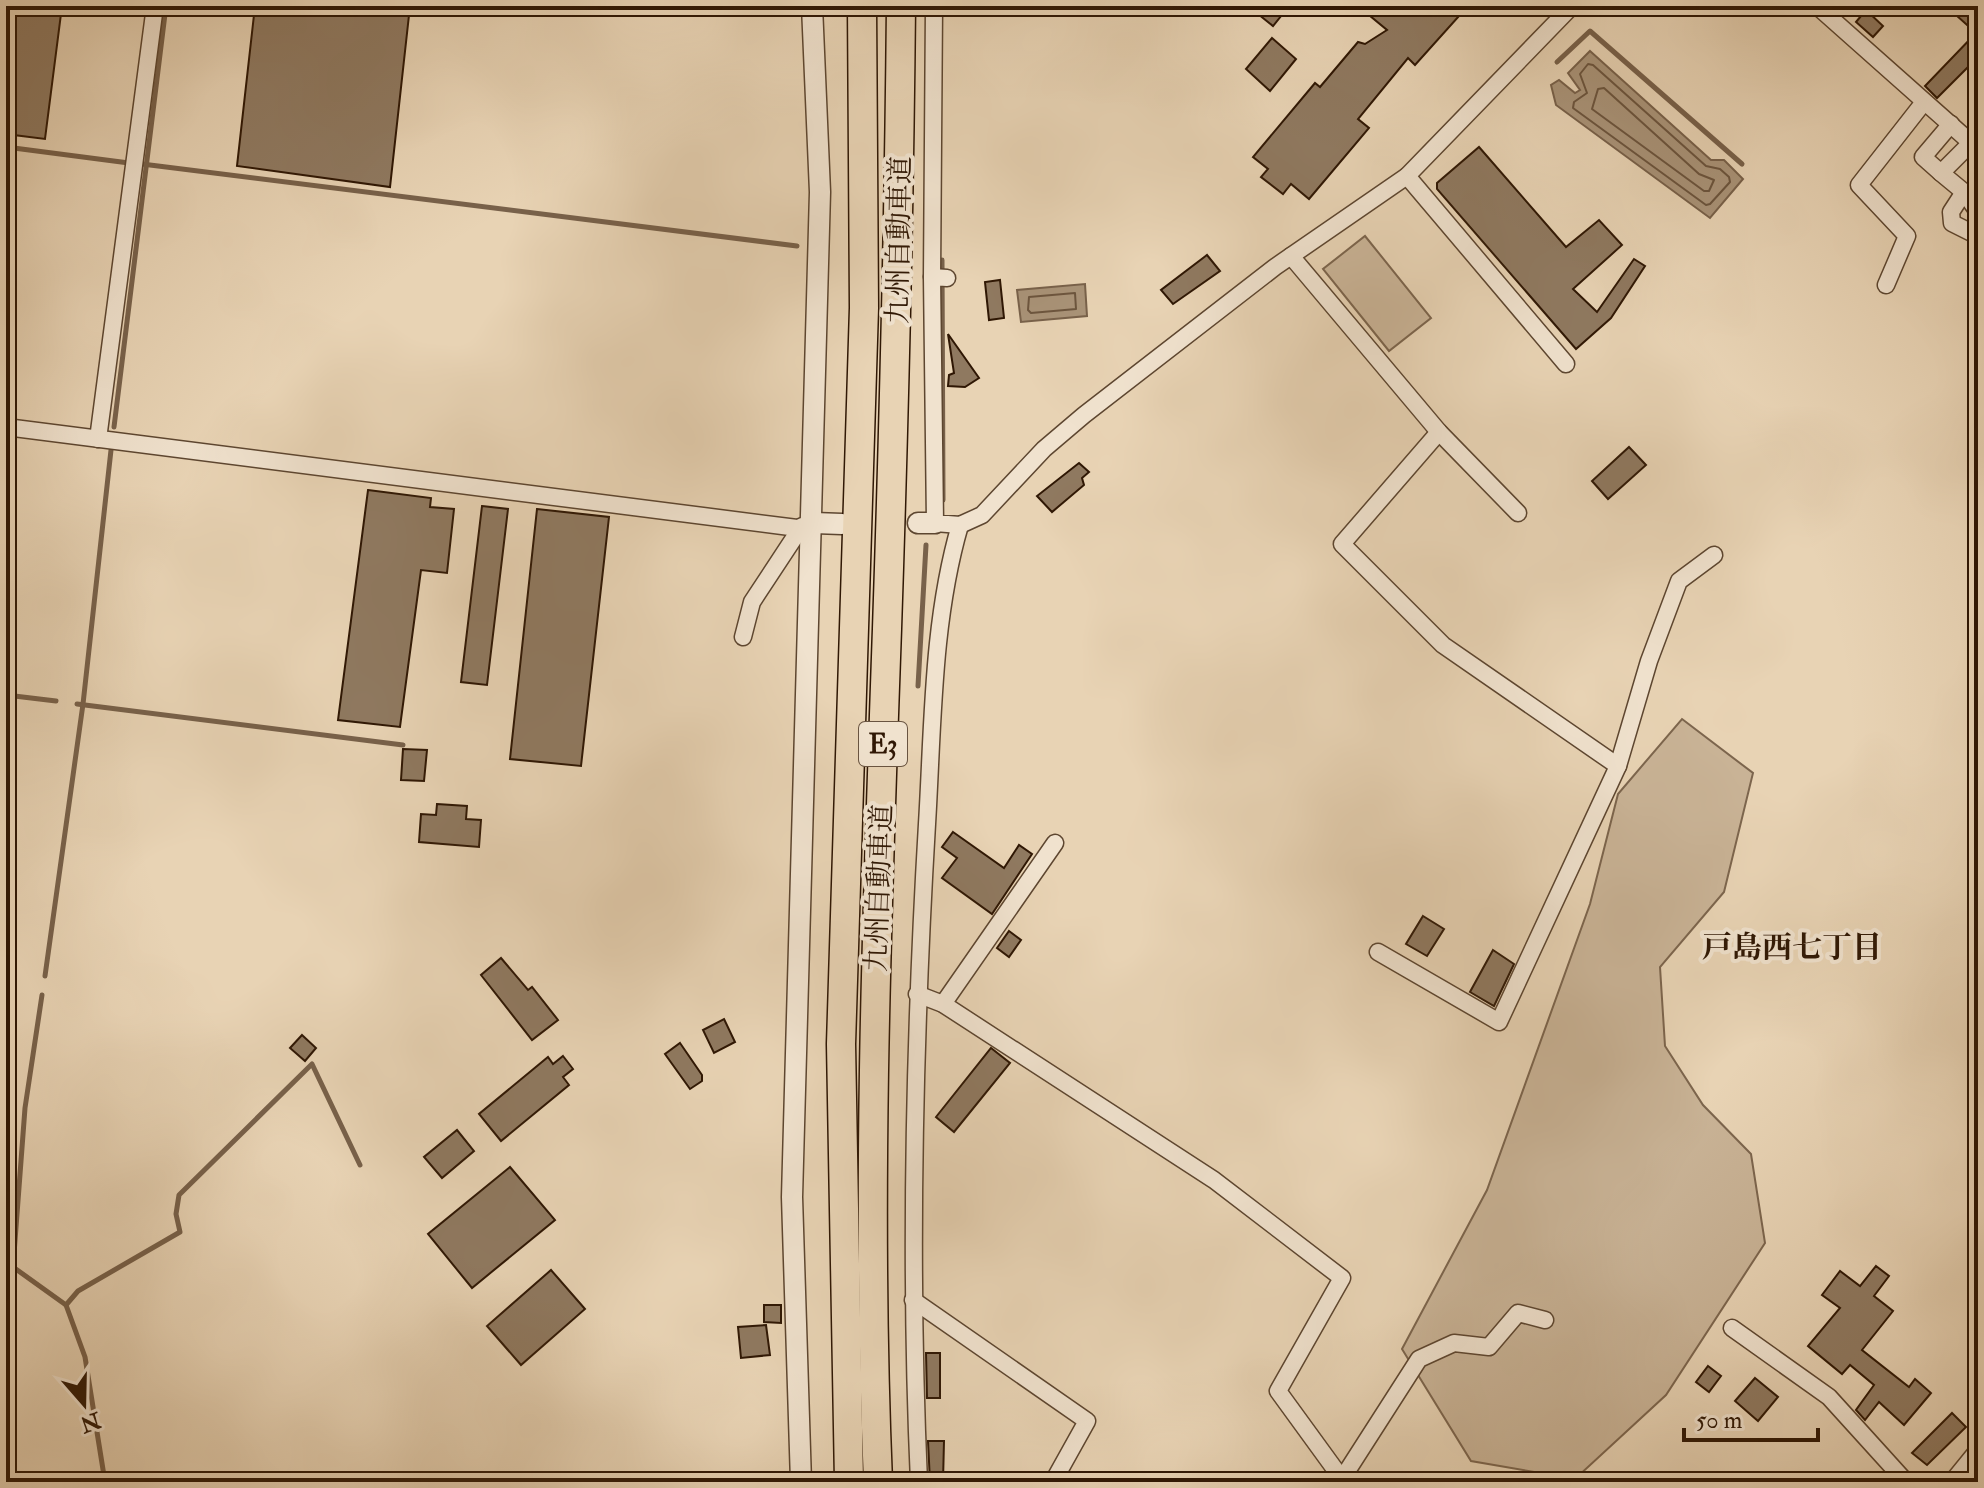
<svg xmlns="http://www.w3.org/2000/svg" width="1984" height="1488" font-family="'IM FELL Double Pica','Noto Serif JP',serif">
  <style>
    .green { fill: #c9b396; stroke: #7c654d; stroke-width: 2 }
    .water { fill: #a99378; stroke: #78614a; stroke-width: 2 }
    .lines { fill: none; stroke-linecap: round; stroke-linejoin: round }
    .shore { stroke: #6c553e; stroke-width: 2 }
    .stream { stroke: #78614a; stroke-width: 5 }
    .building { fill: #8f7960; stroke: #2f1704; stroke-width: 2 }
    .minor-casing { stroke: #5d4630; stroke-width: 19 }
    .tertiary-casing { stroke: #5d4630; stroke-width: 23 }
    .motorway-casing { stroke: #2f1704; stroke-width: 31 }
    .minor { stroke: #f0e2ce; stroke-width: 16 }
    .tertiary { stroke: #f0e2ce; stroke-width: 20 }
    .motorway { stroke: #e8d3b4; stroke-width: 28 }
    .labels { text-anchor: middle; stroke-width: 8; stroke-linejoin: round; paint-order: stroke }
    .shield { fill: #f0e2ce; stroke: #695441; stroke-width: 2 }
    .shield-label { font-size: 26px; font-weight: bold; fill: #2f1704 }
    .street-label { font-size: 28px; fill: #2f1704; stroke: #f0e2ce }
    .neighbourhood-label { font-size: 30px; font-weight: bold; fill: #2f1704; stroke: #f0e2ce }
  </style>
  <rect width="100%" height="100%" fill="#e8d3b4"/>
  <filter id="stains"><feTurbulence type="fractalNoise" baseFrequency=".0025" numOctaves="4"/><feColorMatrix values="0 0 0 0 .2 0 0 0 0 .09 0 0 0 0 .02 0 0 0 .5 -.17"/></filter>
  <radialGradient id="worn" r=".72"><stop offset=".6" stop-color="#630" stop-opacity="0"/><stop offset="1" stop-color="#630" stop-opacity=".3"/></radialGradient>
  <g class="green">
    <path d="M1365,236L1431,318L1389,351L1323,269Z"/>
    <path d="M1682,719L1753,773L1724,892L1660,967L1665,1046L1703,1105L1751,1154L1765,1243L1666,1395L1575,1479L1471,1461L1402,1349L1487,1190L1590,904L1618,794Z"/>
  </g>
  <g class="water">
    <path d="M1590,51L1711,160H1724L1743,179L1710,218L1556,105L1551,85L1559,80L1575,93L1580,90L1568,73Z"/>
    <path d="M1085,284L1087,316L1021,322L1017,290Z"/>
  </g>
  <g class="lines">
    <g class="shore">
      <path d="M1588,64L1593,65L1706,166L1720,169L1729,177L1730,182L1710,204L1706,205L1573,108L1574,102L1587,93L1580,74Z"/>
      <path d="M1604,88L1699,174L1714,180L1709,191H1704L1592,109L1598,89Z"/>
      <path d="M1075,293L1076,309L1031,313L1028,310L1029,297Z"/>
    </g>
    <g class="stream">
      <path d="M1557,62L1590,31L1742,164"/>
      <path d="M6,147L129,163"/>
      <path d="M142,164L797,246"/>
      <path d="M942,260L943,500"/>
      <path d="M114,427L166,6"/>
      <path d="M918,686L926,545"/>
      <path d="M6,695L56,701"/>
      <path d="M77,704L403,745"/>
      <path d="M45,976L83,704L111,450"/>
      <path d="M42,995L25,1108L13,1267L66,1305L85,1357L105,1482"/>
      <path d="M66,1305L78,1291L180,1232L176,1214L179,1195L312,1064L360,1165"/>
    </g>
  </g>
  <g class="building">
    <path d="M6,6H62L45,139L6,134Z"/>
    <path d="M255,6H410L390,187L237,166Z"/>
    <path d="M1248,6H1289L1273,26Z"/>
    <path d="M1358,6H1468L1415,65L1408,58L1358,119L1369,128L1309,199L1291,184L1283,194L1261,177L1268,169L1253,157L1315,83L1320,87L1358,42L1365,44L1387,30Z"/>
    <path d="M1946,6H1978V57L1937,98L1925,86L1976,33Z"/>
    <path d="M1866,10L1883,26L1873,37L1856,22Z"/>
    <path d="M1272,38L1296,59L1270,91L1246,69Z"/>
    <path d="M1479,147L1566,247L1599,220L1622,245L1573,289L1597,312L1634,259L1645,266L1611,318L1576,349L1437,189V183Z"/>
    <path d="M1207,255L1220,271L1173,304L1161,290Z"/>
    <path d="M1000,280L1004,318L989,320L985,282Z"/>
    <path d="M948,334L979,378L965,387L948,386L949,375L954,373Z"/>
    <path d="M1629,447L1646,465L1608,499L1592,481Z"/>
    <path d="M1079,463L1089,472L1082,478L1084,485L1052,512L1037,496Z"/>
    <path d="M368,490L431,498L430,507L454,509L447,573L421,570L400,727L338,720Z"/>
    <path d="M482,506L508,509L487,685L461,682Z"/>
    <path d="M537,509L609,517L581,766L510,759Z"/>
    <path d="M403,749L427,750L424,781L401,780Z"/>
    <path d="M437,804L467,806L466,819L481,820L479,847L419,842L421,814L436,815Z"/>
    <path d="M953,832L1004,868L1019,845L1032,854L992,914L942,878L957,858L942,847Z"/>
    <path d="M1423,916L1444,929L1427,956L1406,944Z"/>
    <path d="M1009,931L1021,940L1009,957L997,948Z"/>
    <path d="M1493,950L1514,964L1494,1006L1470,992Z"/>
    <path d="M501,958L528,990L532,987L558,1020L532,1040L481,975Z"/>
    <path d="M724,1019L735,1042L714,1053L703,1030Z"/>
    <path d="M302,1035L316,1048L305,1061L290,1048Z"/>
    <path d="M680,1043L702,1075V1081L690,1089L665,1054Z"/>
    <path d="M991,1048L1010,1063L954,1132L936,1117Z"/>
    <path d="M563,1056L573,1069L563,1077L569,1085L501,1141L479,1114L548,1057L553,1064Z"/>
    <path d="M457,1130L474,1151L442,1178L424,1157Z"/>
    <path d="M510,1167L555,1220L472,1288L428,1234Z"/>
    <path d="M1876,1266L1889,1276L1874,1296L1893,1311L1862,1350L1909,1387L1915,1379L1931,1393L1904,1425L1879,1402L1865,1420L1856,1410L1874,1385L1850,1365L1842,1374L1808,1346L1840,1308L1822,1295L1840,1271L1860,1286Z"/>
    <path d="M551,1270L585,1309L521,1365L487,1326Z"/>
    <path d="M764,1305H781V1323L764,1322Z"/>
    <path d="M766,1325L770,1355L741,1358L738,1327Z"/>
    <path d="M926,1353H940V1398H927Z"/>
    <path d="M1708,1366L1721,1376L1709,1392L1696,1382Z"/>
    <path d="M1755,1378L1778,1397L1758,1421L1735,1401Z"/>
    <path d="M1952,1413L1966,1427L1927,1465L1912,1453Z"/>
    <path d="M928,1441H944L943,1482H930Z"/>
  </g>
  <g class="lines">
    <g class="minor-casing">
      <g id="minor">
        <path d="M1817,6L1978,149"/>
        <path d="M1951,124L1923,157L1941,173L1971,143"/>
        <path d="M1941,173L1964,192L1978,212"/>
        <path d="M1407,176L1566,364"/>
        <path d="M1964,192L1951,212L1952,223L1978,236"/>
        <path d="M1291,256L1439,432L1518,513"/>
        <path d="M932,277L934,6"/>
        <path d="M947,278L932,277L935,523L960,525L982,515L1044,449L1084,415L1275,267L1407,176L1572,6"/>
        <path d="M1886,285L1907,236L1859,185L1924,102"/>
        <path d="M6,427L813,530"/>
        <path d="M1439,432L1342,544L1443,645L1618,766"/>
        <path d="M98,439L155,6"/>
        <path d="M743,637L752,602L802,526"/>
        <path d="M1378,952L1499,1022L1618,766L1649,661L1679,581L1714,555"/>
        <path d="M917,994L943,1004L1214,1180L1342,1278L1278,1391L1342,1479"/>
        <path d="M943,1004L1055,843"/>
        <path d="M913,1300L1087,1421L1053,1482"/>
        <path d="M1732,1328L1829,1397L1906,1482"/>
        <path d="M919,1482C909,1262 914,1044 927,824C933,725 932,621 960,525"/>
        <path d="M1345,1482L1342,1479L1419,1359L1454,1343L1489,1347L1518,1313L1545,1320"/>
        <path d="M1952,1482L1978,1450"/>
      </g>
    </g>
    <g class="tertiary-casing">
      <g id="tertiary">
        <path d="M814,523L842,524"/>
        <path d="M918,523H935"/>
        <path d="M801,1482L792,1197L820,192L812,6"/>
      </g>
    </g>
    <g class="motorway-casing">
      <g id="motorway">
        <path d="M849,1482L841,1044L864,308L862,6"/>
        <path d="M878,1482C866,1197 877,914 887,629C894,421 899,214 901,6"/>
      </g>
    </g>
    <use href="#minor" class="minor"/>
    <use href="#tertiary" class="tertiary"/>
    <use href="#motorway" class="motorway"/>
  </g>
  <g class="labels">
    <rect class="shield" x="859" y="722" width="48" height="44" rx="6"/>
    <g class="shield-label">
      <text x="883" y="753">E3</text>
    </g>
    <g class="street-label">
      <text transform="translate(898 240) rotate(-89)" y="10">九州自動車道</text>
      <text transform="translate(878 888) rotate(-88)" y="10">九州自動車道</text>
    </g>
    <g class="neighbourhood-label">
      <text x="1792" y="957">戸島西七丁目</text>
    </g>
  </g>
  <rect width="1984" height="1488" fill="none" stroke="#e8d3b4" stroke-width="32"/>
  <rect x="8" y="8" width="1968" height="1472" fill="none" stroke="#2f1704" stroke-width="4"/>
  <rect x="16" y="16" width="1952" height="1456" fill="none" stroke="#2f1704" stroke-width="2"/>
  <g transform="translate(84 1404) rotate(160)" stroke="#f0e2ce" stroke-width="6" paint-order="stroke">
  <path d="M0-6L14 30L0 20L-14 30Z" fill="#2f1704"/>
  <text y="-12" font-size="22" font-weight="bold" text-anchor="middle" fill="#2f1704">N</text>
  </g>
  <path d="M1684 1428v12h134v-12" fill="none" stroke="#2f1704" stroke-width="4"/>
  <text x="1696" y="1428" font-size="24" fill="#2f1704" stroke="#f0e2ce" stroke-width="6" paint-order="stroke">50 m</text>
  <rect width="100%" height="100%" filter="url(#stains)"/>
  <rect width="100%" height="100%" fill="url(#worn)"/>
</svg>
